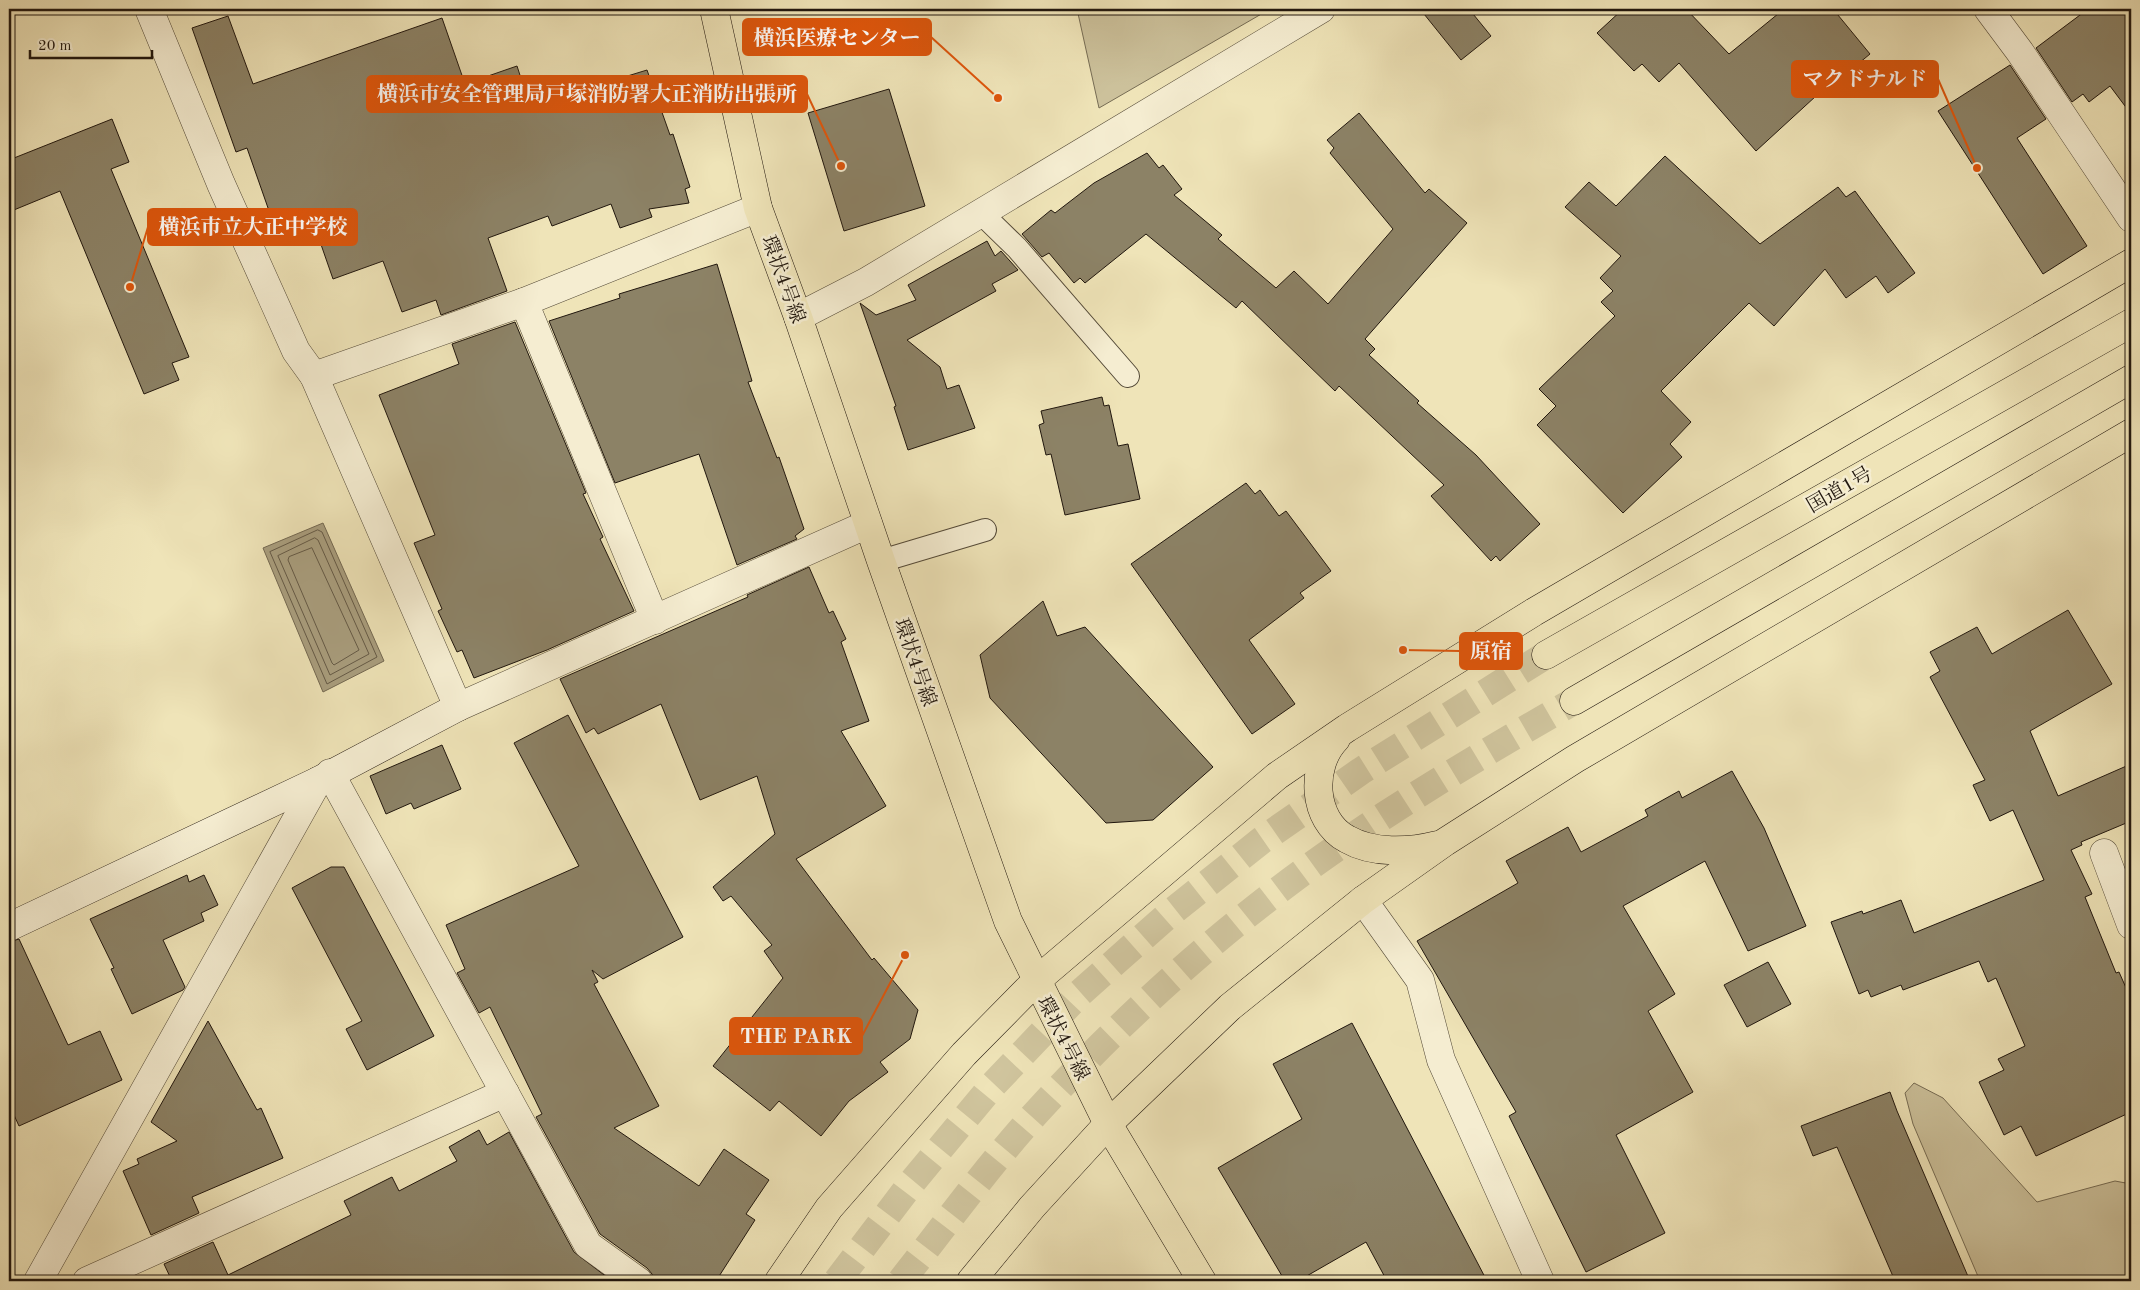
<svg xmlns="http://www.w3.org/2000/svg" width="2140" height="1290" font-family="'Old Standard TT','Noto Serif JP',serif">
  <style>
    .green { fill: #ccc19b; stroke: #766c54 }
    .water { fill: #a99e7e; stroke: #736851 }
    .lines { fill: none; stroke-linecap: round; stroke-linejoin: round }
    .shore { stroke: #655a46; stroke-width: 1 }
    .building { fill: #8c8266; stroke: #21170e }
    .highway-tunnel { stroke: #d0c59e; stroke-width: 28; stroke-dasharray: 28 14; stroke-linecap: butt }
    .lane-casing { stroke: #544a38; stroke-width: 24 }
    .street-casing { stroke: #544a38; stroke-width: 29 }
    .secondary-casing { stroke: #21170e; stroke-width: 29 }
    .primary-casing { stroke: #21170e; stroke-width: 29 }
    .highway-casing { stroke: #21170e; stroke-width: 29 }
    .lane { stroke: #f5edd1; stroke-width: 22 }
    .street { stroke: #f5edd1; stroke-width: 28 }
    .secondary { stroke: #f5edd1; stroke-width: 28 }
    .primary { stroke: #efe4b8; stroke-width: 28 }
    .highway { stroke: #efe4b8; stroke-width: 28 }
    .labels { text-anchor: middle; stroke-width: 5; stroke-linejoin: round; paint-order: stroke }
    .street-label { font-size: 20px; fill: #21170e; stroke: #f5edd1 }
    .leader { fill: none; stroke: #de560c; stroke-width: 2 }
    .callout-dot { fill: #de560c; stroke: #f5edd1; stroke-width: 2 }
    .callout { fill: #de560c; stroke: #de560c; stroke-width: 2 }
    .callout-label { font-size: 21px; text-anchor: middle; font-weight: bold; fill: #fff }
  </style>
  <rect width="100%" height="100%" fill="#efe4b8"/>
  <filter id="stains"><feTurbulence type="fractalNoise" baseFrequency=".004" numOctaves="4"/><feColorMatrix values="0 0 0 0 .2 0 0 0 0 .09 0 0 0 0 .02 0 0 0 .5 -.17"/></filter>
  <radialGradient id="worn" r=".72"><stop offset=".6" stop-color="#630" stop-opacity="0"/><stop offset="1" stop-color="#630" stop-opacity=".3"/></radialGradient>
  <g class="green">
    <path d="M1077,9H1270L1099,108Z"/>
    <path d="M1914,1083L1943,1098L2037,1202L2115,1181L2131,1184V1281H1980L1913,1124L1905,1093Z"/>
  </g>
  <path class="water" d="M323,523L384,661L323,692L263,548Z"/>
  <g class="lines">
    <g class="shore">
      <path d="M318,530L322,532L377,657L327,684L270,552Z"/>
      <path d="M315,538L318,540L369,654L330,675L278,556Z"/>
      <path d="M312,548L359,650L334,665L332,663L288,560L289,557Z"/>
    </g>
  </g>
  <g class="building">
    <path d="M1420,9H1469L1491,36L1461,60Z"/>
    <path d="M1623,9H1686L1729,54L1784,9H1833L1870,54L1830,87L1828,85L1756,151L1679,63L1659,82L1642,64L1634,71L1597,33Z"/>
    <path d="M2088,9H2131V114L2110,86L2089,102L2083,94L2072,102L2036,48Z"/>
    <path d="M228,16L253,84L442,18L465,84L517,66L530,106L647,70L670,135L673,134L690,187L685,189L689,203L649,209L652,217L620,228L611,204L552,226L548,216L488,238L507,291L441,315L436,300L402,312L383,261L333,279L317,233L281,245L247,148L236,152L192,28Z"/>
    <path d="M2010,65L2046,119L2017,138L2087,246L2043,274L1938,111Z"/>
    <path d="M889,89L925,206L844,231L808,113Z"/>
    <path d="M1359,113L1425,193L1429,189L1467,223L1365,339L1375,349L1369,355L1419,401L1417,403L1476,455L1540,524L1500,561L1496,556L1491,561L1431,496L1444,485L1339,386L1335,391L1242,301L1236,308L1146,234L1085,283L1080,278L1074,283L1049,253L1042,257L1022,234L1051,210L1055,213L1094,183L1147,153L1159,168L1163,165L1182,189L1174,195L1222,235L1218,239L1276,288L1294,271L1328,304L1393,229L1330,153L1334,148L1327,140Z"/>
    <path d="M112,119L129,162L111,169L189,357L172,363L179,380L144,394L60,191L9,212V160Z"/>
    <path d="M1665,156L1760,244L1838,187L1846,197L1855,191L1915,273L1888,293L1876,276L1846,298L1825,269L1774,326L1749,303L1661,391L1691,422L1670,444L1682,457L1623,513L1537,425L1556,406L1539,389L1615,316L1601,302L1613,291L1600,278L1621,256L1565,207L1589,182L1616,206Z"/>
    <path d="M987,241L995,256L1001,251L1018,270L992,284L996,291L907,340L940,367L947,389L959,385L975,428L908,450L894,407L896,406L860,303L876,315L916,300L908,285Z"/>
    <path d="M717,264L752,381L748,382L777,458L779,457L804,529L795,536L797,539L737,565L699,454L615,483L549,321L620,298L619,294Z"/>
    <path d="M515,322L586,493L583,494L603,537L600,539L634,611L547,650L474,678L462,650L457,652L438,611L442,609L414,543L435,535L379,395L459,364L452,344Z"/>
    <path d="M1102,397L1104,406L1109,405L1118,446L1128,444L1140,499L1065,515L1051,454L1046,455L1039,425L1044,423L1041,411Z"/>
    <path d="M1246,483L1255,494L1260,490L1279,516L1286,511L1331,571L1300,593L1304,598L1249,640L1295,704L1252,734L1131,564Z"/>
    <path d="M809,567L829,613L833,611L846,639L841,642L869,721L841,731L886,806L796,859L872,960L874,958L918,1010L910,1039L880,1062L888,1072L849,1101L821,1136L779,1101L770,1111L713,1066L783,978L764,951L772,945L731,896L723,901L713,887L775,834L757,776L700,800L661,704L598,734L594,728L586,733L560,679L748,597L747,595Z"/>
    <path d="M1043,601L1057,636L1085,627L1213,767L1153,820L1106,823L990,698L980,655Z"/>
    <path d="M2068,610L2112,684L2030,731L2058,796L2131,764V821L2081,842L2082,845L2071,850L2092,894L2085,897L2116,973L2119,972L2131,999V1112L2036,1156L2021,1126L2004,1135L1979,1082L2004,1070L1998,1059L2025,1046L1996,978L1988,982L1979,961L1903,990L1901,985L1871,997L1868,990L1859,994L1831,922L1862,911L1863,914L1901,900L1914,933L2044,880L2013,810L1990,821L1973,785L1985,780L1930,677L1940,671L1930,652L1977,627L1992,654Z"/>
    <path d="M568,715L683,937L603,979L592,970L598,982L594,984L659,1106L614,1128L699,1186L724,1149L769,1180L746,1214L755,1220L716,1281H653L652,1274L647,1268L600,1234L536,1117L542,1114L490,1007L479,1013L457,973L465,969L446,925L579,866L514,743Z"/>
    <path d="M442,745L461,789L414,809L411,803L386,814L370,776Z"/>
    <path d="M1732,771L1764,828L1806,926L1748,951L1705,861L1623,906L1675,994L1648,1011L1693,1092L1616,1135L1665,1233L1586,1272L1509,1116L1516,1112L1417,941L1518,883L1506,861L1568,827L1581,852L1648,816L1645,810L1679,791L1682,798Z"/>
    <path d="M331,867H344L434,1036L367,1070L346,1029L362,1021L292,888Z"/>
    <path d="M187,875L189,882L204,875L218,905L201,913L204,921L163,940L185,987L183,990L132,1014L111,969L114,968L90,919Z"/>
    <path d="M19,939L68,1045L100,1031L122,1080L19,1126L9,1104V942Z"/>
    <path d="M1768,962L1791,1004L1747,1027L1724,985Z"/>
    <path d="M208,1021L257,1110L261,1108L283,1158L192,1197L199,1213L151,1235L123,1171L139,1164L137,1159L177,1141L151,1122Z"/>
    <path d="M1352,1023L1487,1281H1387L1366,1242L1298,1281H1285L1218,1168L1302,1119L1273,1064Z"/>
    <path d="M1890,1092L1897,1111L1970,1281H1895L1837,1147L1813,1156L1801,1126Z"/>
    <path d="M479,1130L487,1145L509,1132L574,1252L612,1281H172L164,1264L213,1242L228,1275L351,1215L344,1201L392,1177L399,1191L457,1161L449,1147Z"/>
  </g>
  <g class="lines">
    <g class="highway-tunnel">
      <path d="M837,1281L913,1181L992,1086L1080,993L1168,915L1262,840L1361,771L1546,655"/>
      <path d="M901,1281C945,1225 988,1166 1036,1113C1114,1028 1200,949 1292,880C1381,813 1478,757 1574,701"/>
    </g>
    <g class="lane-casing">
      <g id="lane">
        <path d="M980,212L1017,248L1128,376"/>
        <path d="M881,561L985,530"/>
      </g>
    </g>
    <g class="street-casing">
      <g id="street">
        <path d="M149,9L221,184L296,351L314,376L458,707L868,524"/>
        <path d="M1988,9L2020,52L2131,218"/>
        <path d="M524,302L655,620"/>
        <path d="M798,317L866,282L1321,9"/>
        <path d="M314,376L524,302L758,208"/>
        <path d="M330,773L588,1245L638,1281"/>
        <path d="M2104,853L2131,925"/>
        <path d="M1363,900L1420,980L1441,1060L1540,1281"/>
        <path d="M38,1281L318,781"/>
        <path d="M87,1281L505,1093"/>
      </g>
    </g>
    <g class="secondary-casing">
      <path id="secondary" d="M9,927L318,781L458,707"/>
    </g>
    <g class="primary-casing">
      <path id="primary" d="M714,9L758,208L798,317L881,561L1008,921L1108,1124L1202,1281"/>
    </g>
    <g class="highway-casing">
      <g id="highway">
        <path d="M1546,655L2131,323"/>
        <path d="M1574,701L2131,379"/>
        <path d="M1336,739C1310,766 1312,820 1347,839C1373,854 1409,852 1437,845"/>
        <path d="M779,1281L829,1208L964,1054L1036,981L1277,776L1347,728L1534,612L2131,263"/>
        <path d="M971,1281L1032,1207L1108,1124L1230,1007L1363,900L1445,842L1575,759L2131,433"/>
      </g>
    </g>
    <use href="#lane" class="lane"/>
    <use href="#street" class="street"/>
    <use href="#secondary" class="secondary"/>
    <use href="#primary" class="primary"/>
    <use href="#highway" class="highway"/>
  </g>
  <g class="labels">
    <g class="street-label">
      <text transform="translate(784 279) rotate(70)" y="7">環状4号線</text>
      <text transform="translate(1839 489) rotate(-30)" y="7">国道1号</text>
      <text transform="translate(916 662) rotate(71)" y="7">環状4号線</text>
      <text transform="translate(1064 1038) rotate(63)" y="7">環状4号線</text>
    </g>
  </g>
  <path class="leader" d="M998 98L931 37M1977 168L1938 79M841 166L807 94M130 287L148 227M1403 650L1460 651M905 955L862 1036"/>
  <g class="callout-dot">
    <circle cx="998" cy="98" r="5"/>
    <circle cx="1977" cy="168" r="5"/>
    <circle cx="841" cy="166" r="5"/>
    <circle cx="130" cy="287" r="5"/>
    <circle cx="1403" cy="650" r="5"/>
    <circle cx="905" cy="955" r="5"/>
  </g>
  <g class="callout">
    <rect x="743" y="19" width="188" height="36" rx="5"/>
    <rect x="1792" y="61" width="146" height="36" rx="5"/>
    <rect x="367" y="76" width="440" height="36" rx="5"/>
    <rect x="148" y="209" width="209" height="36" rx="5"/>
    <rect x="1460" y="633" width="62" height="36" rx="5"/>
    <rect x="730" y="1018" width="132" height="36" rx="5"/>
  </g>
  <g class="callout-label">
    <text x="837" y="45">横浜医療センター</text>
    <text x="1865" y="86">マクドナルド</text>
    <text x="587" y="101">横浜市安全管理局戸塚消防署大正消防出張所</text>
    <text x="253" y="234">横浜市立大正中学校</text>
    <text x="1491" y="658">原宿</text>
    <text x="796" y="1043">THE PARK</text>
  </g>
  <rect width="2140" height="1290" fill="none" stroke="#efe4b8" stroke-width="30"/>
  <rect x="10" y="10" width="2120" height="1270" fill="none" stroke="#21170e" stroke-width="2.5"/>
  <rect x="15" y="15" width="2110" height="1260" fill="none" stroke="#21170e"/>
  <path d="M30 50v8h122v-8" fill="none" stroke="#21170e" stroke-width="2.5"/>
  <text x="38" y="50" font-size="15" fill="#21170e" stroke="#f5edd1" stroke-width="4" paint-order="stroke">20 m</text>
  <rect width="100%" height="100%" filter="url(#stains)"/>
  <rect width="100%" height="100%" fill="url(#worn)"/>
</svg>
